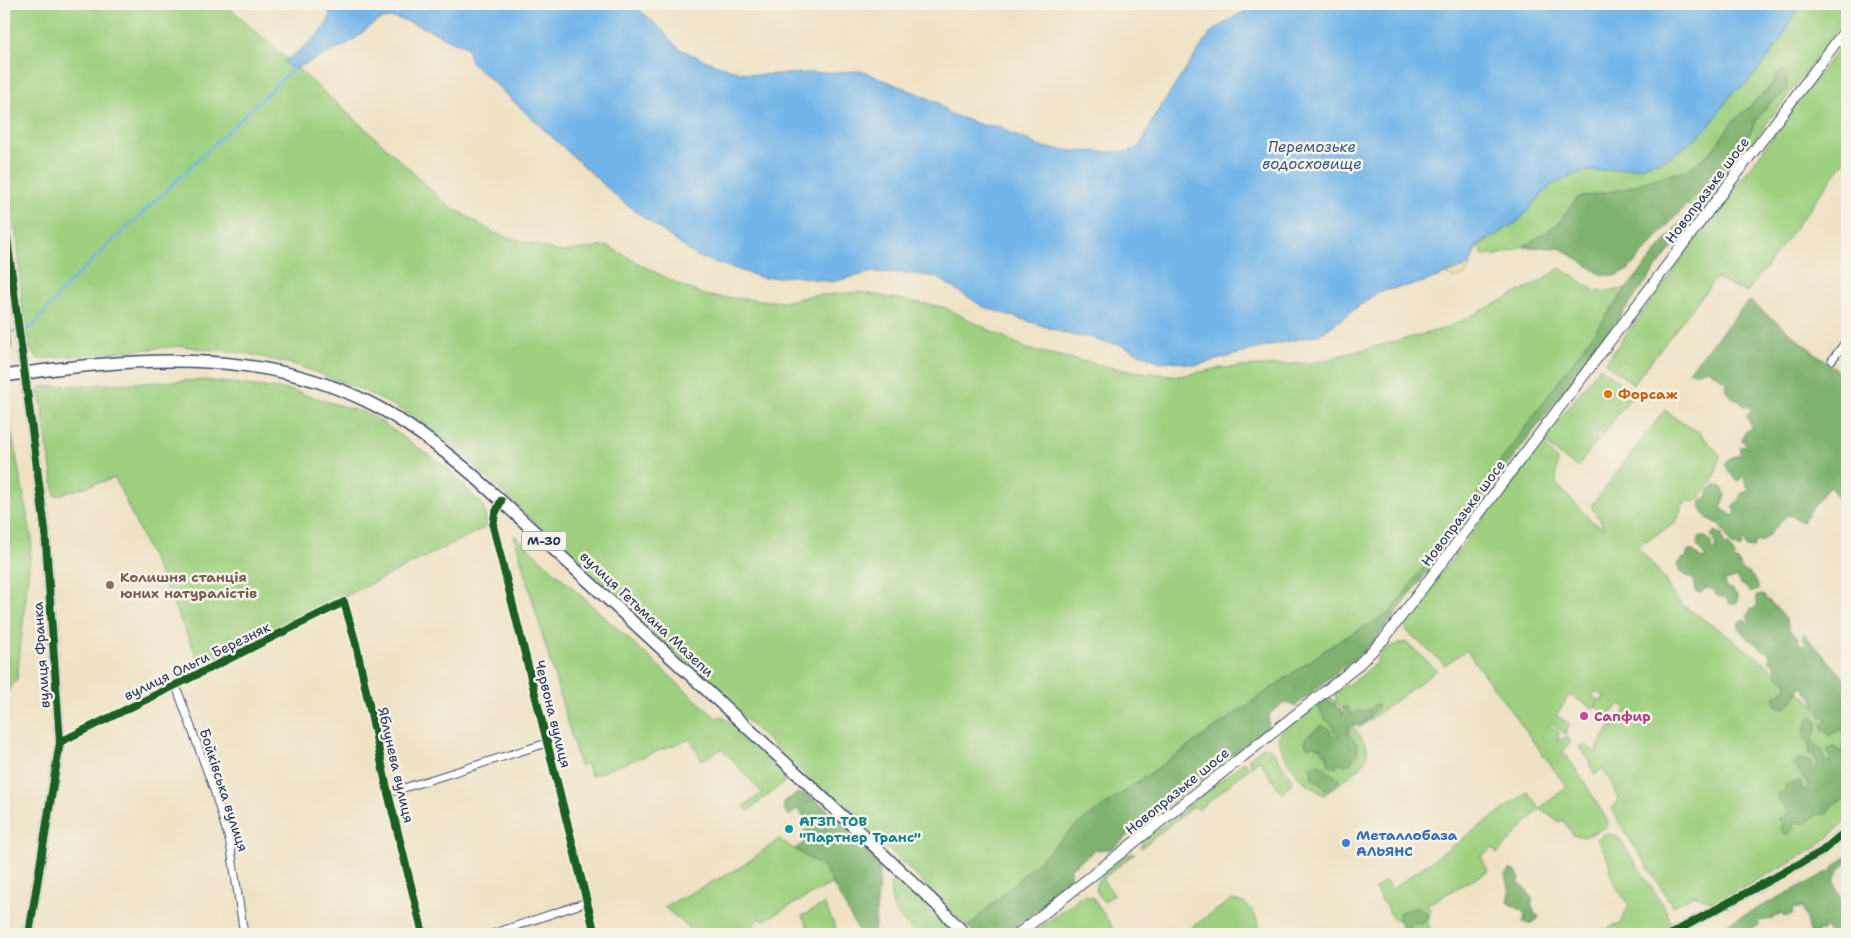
<svg xmlns="http://www.w3.org/2000/svg" width="1851" height="938" font-family="'Shantell Sans',sans-serif">
  <style>
    .green { fill: #9ed07f; stroke: #5c806e }
    .forest { fill: #7eb26e; stroke: #4c7066 }
    .sand { fill: #eeda9e; stroke: #84847e }
    .water { fill: #73b5e8; stroke: #4772a3 }
    .lines { fill: none; stroke-linecap: round; stroke-linejoin: round }
    .stream { stroke: #73b5e8; stroke-width: 2.5 }
    .minor-casing { stroke: #3b4a6d; stroke-width: 9 }
    .tertiary-casing { stroke: #3b4a6d; stroke-width: 11 }
    .secondary-casing { stroke: #3b4a6d; stroke-width: 12 }
    .trunk-casing { stroke: #3b4a6d; stroke-width: 14 }
    .minor { stroke: #fff; stroke-width: 7 }
    .tertiary { stroke: #fff; stroke-width: 9 }
    .secondary { stroke: #fff; stroke-width: 10 }
    .trunk { stroke: #fff; stroke-width: 11 }
    .cycleway-casing { stroke: #f7f3e8; stroke-width: 11 }
    .cycleway { stroke: #1b5e20; stroke-width: 8 }
    .food-dot { fill: #e8710a; stroke: #f7f3e8; stroke-width: 2 }
    .education-dot { fill: #8d6e63; stroke: #f7f3e8; stroke-width: 2 }
    .hotel-dot { fill: #d1479c; stroke: #f7f3e8; stroke-width: 2 }
    .culture-dot { fill: #0f9aa8; stroke: #f7f3e8; stroke-width: 2 }
    .shop-dot { fill: #3f7fe0; stroke: #f7f3e8; stroke-width: 2 }
    .labels { text-anchor: middle; stroke-width: 5; stroke-linejoin: round; paint-order: stroke }
    .shield { fill: #f7f3e8; stroke: #5d6a87; stroke-width: 1 }
    .shield-label { font-size: 12px; font-weight: bold; fill: #1b2f5e }
    .street-label { font-size: 14px; fill: #1b2f5e; stroke: #f7f3e8 }
    .food-label { font-size: 14px; font-weight: bold; fill: #c56008; stroke: #f7f3e8; text-anchor: start }
    .education-label { font-size: 14px; font-weight: bold; fill: #785e54; stroke: #f7f3e8; text-anchor: start }
    .hotel-label { font-size: 14px; font-weight: bold; fill: #b23c85; stroke: #f7f3e8; text-anchor: start }
    .culture-label { font-size: 14px; font-weight: bold; fill: #0d838f; stroke: #f7f3e8; text-anchor: start }
    .shop-label { font-size: 14px; font-weight: bold; fill: #366cbe; stroke: #f7f3e8; text-anchor: start }
    .water-label { font-size: 15px; font-style: italic; fill: #355787; stroke: #f7f3e8 }
  </style>
  <rect width="100%" height="100%" fill="#f7f3e8"/>
  <filter id="ink" filterUnits="userSpaceOnUse"><feTurbulence type="fractalNoise" baseFrequency=".02" numOctaves="2"/><feDisplacementMap in="SourceGraphic" scale="10" xChannelSelector="R" yChannelSelector="G"/><feConvolveMatrix kernelMatrix="1 2 1 2 8 2 1 2 1" color-interpolation-filters="sRGB"/></filter>
  <filter id="wash" filterUnits="userSpaceOnUse"><feTurbulence type="fractalNoise" baseFrequency=".0096" numOctaves="4" result="noise"/><feDisplacementMap in="SourceGraphic" scale="20" xChannelSelector="R" yChannelSelector="G"/><feGaussianBlur stdDeviation="1.12" result="paint"/><feColorMatrix in="noise" values="0 0 0 0 0 0 0 0 0 0 0 0 0 0 0 0 0 1.4 0 .05"/><feComposite in="paint" operator="in"/></filter>
  <g filter="url(#wash)">
    <rect width="100%" height="100%" fill="#efe2c4"/>
    <g class="green">
      <path d="M4,4H225L378,140L445,203L494,233L560,252L608,246L634,261L682,286L707,296L784,302L810,296L859,292L943,307L1028,349L1123,370L1180,376L1221,368L1312,363L1447,328L1541,281L1560,268L1597,292L1626,289L1390,613L1338,642L1077,825L968,927L894,854L862,828L453,446L400,409L360,389L299,366L250,354L181,346L38,359L29,348L24,329L18,245L4,170Z"/>
      <path d="M1799,4H1847V17L1703,208L1686,205L1704,185L1738,154L1762,111L1787,89L1777,74L1772,85L1732,123L1713,150L1686,171L1662,176L1624,189L1577,198C1571,206 1565,216 1558,223C1543,239 1505,257 1484,256L1477,247L1517,222L1551,185L1582,172L1640,167L1670,157L1694,140L1709,126L1733,92L1748,83L1763,64L1780,41Z"/>
      <path d="M1847,38V158L1747,293L1716,278L1633,384L1605,363L1792,111L1793,107Z"/>
      <path d="M1600,367L1631,391L1630,393L1632,396L1602,436L1598,433L1595,436L1599,439L1577,467L1546,445L1545,438Z"/>
      <path d="M204,380L290,390L371,415L446,467L483,506L488,526L202,667L115,478L55,496L39,387Z"/>
      <path d="M4,393L32,539L17,679L4,697Z"/>
      <path d="M1665,410L1681,422L1699,432L1720,455L1714,480L1697,501L1684,502L1676,523L1637,546L1664,578L1673,595L1685,607L1715,627L1766,664L1847,732V820L1819,846L1716,903L1694,895L1673,906L1620,824L1612,808L1619,798L1603,768L1595,775L1589,764L1590,762L1579,747L1585,745L1597,753L1598,750L1596,749L1610,727H1615L1610,724L1613,718L1619,721L1627,708L1620,704L1613,711L1606,714L1596,707L1599,700L1601,701L1604,696L1595,691L1592,696L1599,700L1596,707L1592,708L1570,695L1556,715L1571,725L1567,729L1566,735L1551,723L1549,725L1559,733L1558,741L1566,737L1570,740V743L1563,751C1580,774 1594,798 1608,822L1607,827L1584,837L1573,835L1563,820L1559,822L1540,809L1497,854L1493,848L1481,856L1488,871L1426,905L1431,909L1427,926L1433,930V934H1406L1398,920L1395,921L1375,889L1385,881L1392,889L1528,792L1540,808L1567,787L1466,650L1445,665L1408,632L1404,625L1406,619L1541,443L1557,460L1556,483L1591,521L1605,528L1591,506Z"/>
      <path d="M514,535L716,718L722,716L786,774L783,783L748,811L744,806L762,793L722,749L702,760L690,739L591,776L586,764L580,766Z"/>
      <path d="M1406,642L1437,670L1359,728L1336,702L1335,692L1360,677L1377,662L1381,652L1390,647Z"/>
      <path d="M1324,697L1332,699L1366,744L1368,756L1359,769L1324,795C1315,790 1306,784 1298,776C1292,769 1275,743 1279,734Z"/>
      <path d="M1263,747L1271,749L1275,753L1293,781L1282,794L1259,760L1251,766L1249,762V758Z"/>
      <path d="M1244,762L1250,768L1198,810L1194,806L1141,848L1142,842Z"/>
      <path d="M1605,834L1615,835L1619,838L1666,910L1671,923L1670,928L1658,934H1589L1620,924L1629,905L1618,890L1609,871L1611,865L1597,839Z"/>
      <path d="M779,839L825,869L833,883L764,920L759,918L751,928L753,934H697L664,907L741,867Z"/>
      <path d="M1135,853L1102,879L1114,895L1104,902C1101,898 1097,893 1096,889C1094,876 1124,854 1135,853Z"/>
      <path d="M894,881L904,884L954,934H917C897,915 891,914 890,884Z"/>
      <path d="M1083,895L1092,897L1117,934H1032Z"/>
      <path d="M1231,900C1252,901 1255,917 1263,934H1192L1190,932L1193,926Z"/>
      <path d="M824,904L836,928L823,934H812L802,916Z"/>
    </g>
    <g class="forest">
      <path d="M1783,69L1787,79V89L1762,111L1738,154L1704,185L1627,271L1614,276L1600,274L1560,248L1524,247L1558,224L1577,198L1624,189L1662,176L1686,171L1713,150L1732,123L1772,85L1777,74Z"/>
      <path d="M1684,218H1694L1392,619L1369,647L1295,706L1284,703L1269,714L1268,727L1111,849L1095,850L1071,868L1069,883L1007,934H975L968,927L1077,825L1338,641L1390,613L1626,289Z"/>
      <path d="M4,277L12,347L4,362Z"/>
      <path d="M1747,302H1751L1847,378V514L1830,485L1802,522L1790,515L1786,516L1763,541L1756,542L1753,548L1746,547L1744,541H1741L1742,546L1740,549L1731,544L1719,524L1707,518L1700,506L1701,501L1707,497L1709,490L1716,484L1721,487L1726,495L1721,508L1733,516L1736,512L1733,507L1738,501L1741,494L1751,489L1746,486L1744,476L1737,482L1728,470L1725,463L1730,458L1740,455V447L1747,446L1742,440L1745,432L1751,428L1749,420L1746,416L1751,411L1749,406L1744,407L1740,400C1731,398 1728,396 1725,387L1728,383C1721,378 1714,373 1707,369L1694,373L1689,371Z"/>
      <path d="M1715,531L1722,534L1724,545H1729L1735,556L1733,560L1738,561L1743,572H1747C1753,577 1759,582 1758,590L1750,593L1745,586C1740,585 1739,582 1736,577L1730,580H1725L1726,587L1733,590L1738,597L1736,603L1730,604L1725,597H1719L1715,594V591L1712,589L1706,588L1701,593L1696,592L1694,580C1685,576 1680,573 1677,564L1682,559L1686,558L1688,551H1694L1701,559L1706,558L1697,545L1699,537H1706L1712,544L1713,552H1715L1716,545L1711,535Z"/>
      <path d="M1763,595C1773,606 1788,614 1789,630L1798,637V643L1804,645L1806,643L1802,639L1804,634L1847,681V709L1846,710L1847,712V738L1840,729L1836,733L1835,732L1829,736L1822,729V725L1826,721V719L1822,717L1819,710L1814,707V700L1801,686L1793,701L1785,708L1778,707L1774,702L1775,696L1787,688V680L1778,678L1774,664L1769,661L1770,654C1766,652 1742,634 1741,631C1739,628 1739,626 1738,623L1742,620H1746L1749,624L1750,622L1747,616L1751,609L1756,608L1757,596Z"/>
      <path d="M1324,701L1334,704L1335,708L1339,709L1343,714L1344,707H1348L1351,714L1361,710C1367,712 1370,709 1375,704L1379,706L1376,710H1374L1373,713L1370,714V717L1366,720L1364,724L1349,726V734L1357,744L1358,754L1354,756L1351,763L1344,765L1341,763L1336,766V768L1329,765L1327,755L1322,751V747L1320,748L1313,745L1308,747L1305,744L1306,737L1322,725L1330,730L1331,734L1338,738L1339,735L1333,730L1334,726L1327,721L1319,709V705Z"/>
      <path d="M1812,716L1815,718L1818,727L1813,737V743L1823,750L1825,760L1830,762L1832,759L1827,750L1833,747L1842,752L1844,743L1847,741V798L1832,805L1827,814H1818L1804,824L1799,822L1793,823L1794,828L1787,835L1784,834L1781,827L1783,823L1778,819L1789,813L1786,808L1778,800L1779,793L1784,791L1787,784L1801,781L1802,789L1806,790L1809,783C1801,778 1801,770 1793,765L1798,759L1811,761V769L1813,772L1818,763L1813,753L1808,754L1810,747C1804,737 1801,737 1806,724L1808,723V719Z"/>
      <path d="M1314,763L1326,767L1328,772L1332,773V775L1337,777L1339,781L1327,790L1312,778L1310,766Z"/>
      <path d="M798,793L807,794L825,807L877,858L880,871L874,934H860L824,868L795,849L805,842L800,835L811,826L797,809L789,816L783,808L785,801Z"/>
      <path d="M1847,855V863C1822,880 1843,895 1847,914C1848,921 1847,928 1847,934H1831L1824,926L1823,931H1816L1817,934H1811L1801,905L1800,908L1792,909L1793,914L1784,917L1782,913L1778,914V916H1773V919L1758,921L1759,925C1750,930 1742,929 1735,934L1730,933V934H1707L1830,871Z"/>
      <path d="M1510,870L1515,871L1520,878L1518,883L1524,886L1533,900L1531,904L1535,914L1539,916L1538,919L1529,924L1523,922L1525,917L1523,911L1508,903L1510,892L1505,874Z"/>
      <path d="M1417,907L1427,913V918L1423,923L1419,924L1413,922L1407,932H1405L1398,920L1400,912Z"/>
    </g>
    <path class="sand" d="M1470,265C1468,276 1463,277 1453,278L1446,274Z"/>
    <path class="water" d="M325,4H633L659,27L678,48L709,62L730,69L755,75L862,71L926,97L940,104L950,114L982,125L1002,127L1011,134L1028,140L1040,147L1073,151L1127,152L1140,147L1155,115L1211,32L1249,8L1259,4H1799L1780,41L1763,64L1748,83L1733,92L1709,126L1694,140L1670,157L1640,167L1582,172L1551,185L1517,222L1477,246L1470,265L1421,283L1378,292L1321,334L1272,345L1197,365L1172,361L1160,362L1121,345L1102,342L1089,337L1074,336L984,307L936,277L907,273L873,272L832,282L794,276L763,278L696,256L618,198L471,62L467,48C449,40 406,16 388,18C372,20 364,33 352,41C335,52 311,60 293,70L284,62C297,52 320,36 328,22C331,15 329,9 325,4Z"/>
    <g class="lines">
      <g class="stream">
        <path d="M21,329L32,327L68,284L294,68"/>
        <path d="M4,334L16,331"/>
      </g>
    </g>
  </g>
  <g filter="url(#ink)">
    <g class="lines">
      <g class="minor-casing">
        <g id="minor">
          <path d="M940,4L941,5L960,4"/>
          <path d="M1832,360L1847,340"/>
          <path d="M501,501L495,514L493,526L595,934"/>
          <path d="M176,686L214,790L230,843L244,934"/>
          <path d="M60,742L344,602L356,644L388,793L423,934"/>
          <path d="M388,793L547,743"/>
          <path d="M492,934L587,902"/>
        </g>
      </g>
      <g class="tertiary-casing">
        <g id="tertiary">
          <path d="M4,215L45,529L60,742L29,934"/>
          <path d="M1671,934L1821,852L1847,830"/>
        </g>
      </g>
      <g class="secondary-casing">
        <path id="secondary" d="M1018,934L1356,667L1384,639L1847,28"/>
      </g>
      <g class="trunk-casing">
        <path id="trunk" d="M4,376C129,358 260,345 376,406C411,425 442,449 472,474L803,779L938,906L965,934"/>
      </g>
      <use href="#minor" class="minor"/>
      <use href="#tertiary" class="tertiary"/>
      <use href="#secondary" class="secondary"/>
      <use href="#trunk" class="trunk"/>
      <g class="cycleway-casing">
        <g id="cycleway">
          <path d="M4,215L45,529L60,742L29,934"/>
          <path d="M501,501L495,514L493,526L595,934"/>
          <path d="M60,742L344,602L356,644L388,793L423,934"/>
          <path d="M1671,934L1821,852L1847,830"/>
        </g>
      </g>
      <use href="#cycleway" class="cycleway"/>
    </g>
  </g>
  <circle class="food-dot" cx="1608" cy="394" r="5"/>
  <circle class="education-dot" cx="110" cy="585" r="5"/>
  <circle class="hotel-dot" cx="1584" cy="716" r="5"/>
  <circle class="culture-dot" cx="789" cy="829" r="5"/>
  <circle class="shop-dot" cx="1346" cy="843" r="5"/>
  <g class="labels">
    <rect class="shield" x="521.5" y="531.5" width="45" height="19" rx="4"/>
    <g class="shield-label">
      <text x="544" y="545">М-30</text>
    </g>
    <g class="street-label">
      <text transform="translate(1707 190) rotate(-53)" y="5">Новопразьке шосе</text>
      <text transform="translate(1463 513) rotate(-53)" y="5">Новопразьке шосе</text>
      <text transform="translate(647 614) rotate(43)" y="5">вулиця Гетьмана Мазепи</text>
      <text transform="translate(41 655) rotate(-94)" y="5">вулиця Франка</text>
      <text transform="translate(197 661) rotate(-26)" y="5">вулиця Ольги Березняк</text>
      <text transform="translate(553 714) rotate(76)" y="5">Червона вулиця</text>
      <text transform="translate(396 765) rotate(77)" y="5">Яблунева вулиця</text>
      <text transform="translate(224 790) rotate(72)" y="5">Бойківська вулиця</text>
      <text transform="translate(1177 791) rotate(-39)" y="5">Новопразьке шосе</text>
    </g>
    <g class="food-label">
      <text x="1618" y="399">Форсаж</text>
    </g>
    <g class="education-label">
      <text x="120" y="582">Колишня станція<tspan x="120" dy="16">юних натуралістів</tspan></text>
    </g>
    <g class="hotel-label">
      <text x="1594" y="721">Сапфир</text>
    </g>
    <g class="culture-label">
      <text x="799" y="826">АГЗП ТОВ<tspan x="799" dy="16">"Партнер Транс"</tspan></text>
    </g>
    <g class="shop-label">
      <text x="1356" y="840">Металлобаза<tspan x="1356" dy="16">АЛЬЯНС</tspan></text>
    </g>
    <g class="water-label">
      <text x="1312" y="152">Перемозьке<tspan x="1312" dy="17">водосховище</tspan></text>
    </g>
  </g>
  <rect width="1851" height="938" fill="none" stroke="#f7f3e8" stroke-width="20"/>
</svg>
